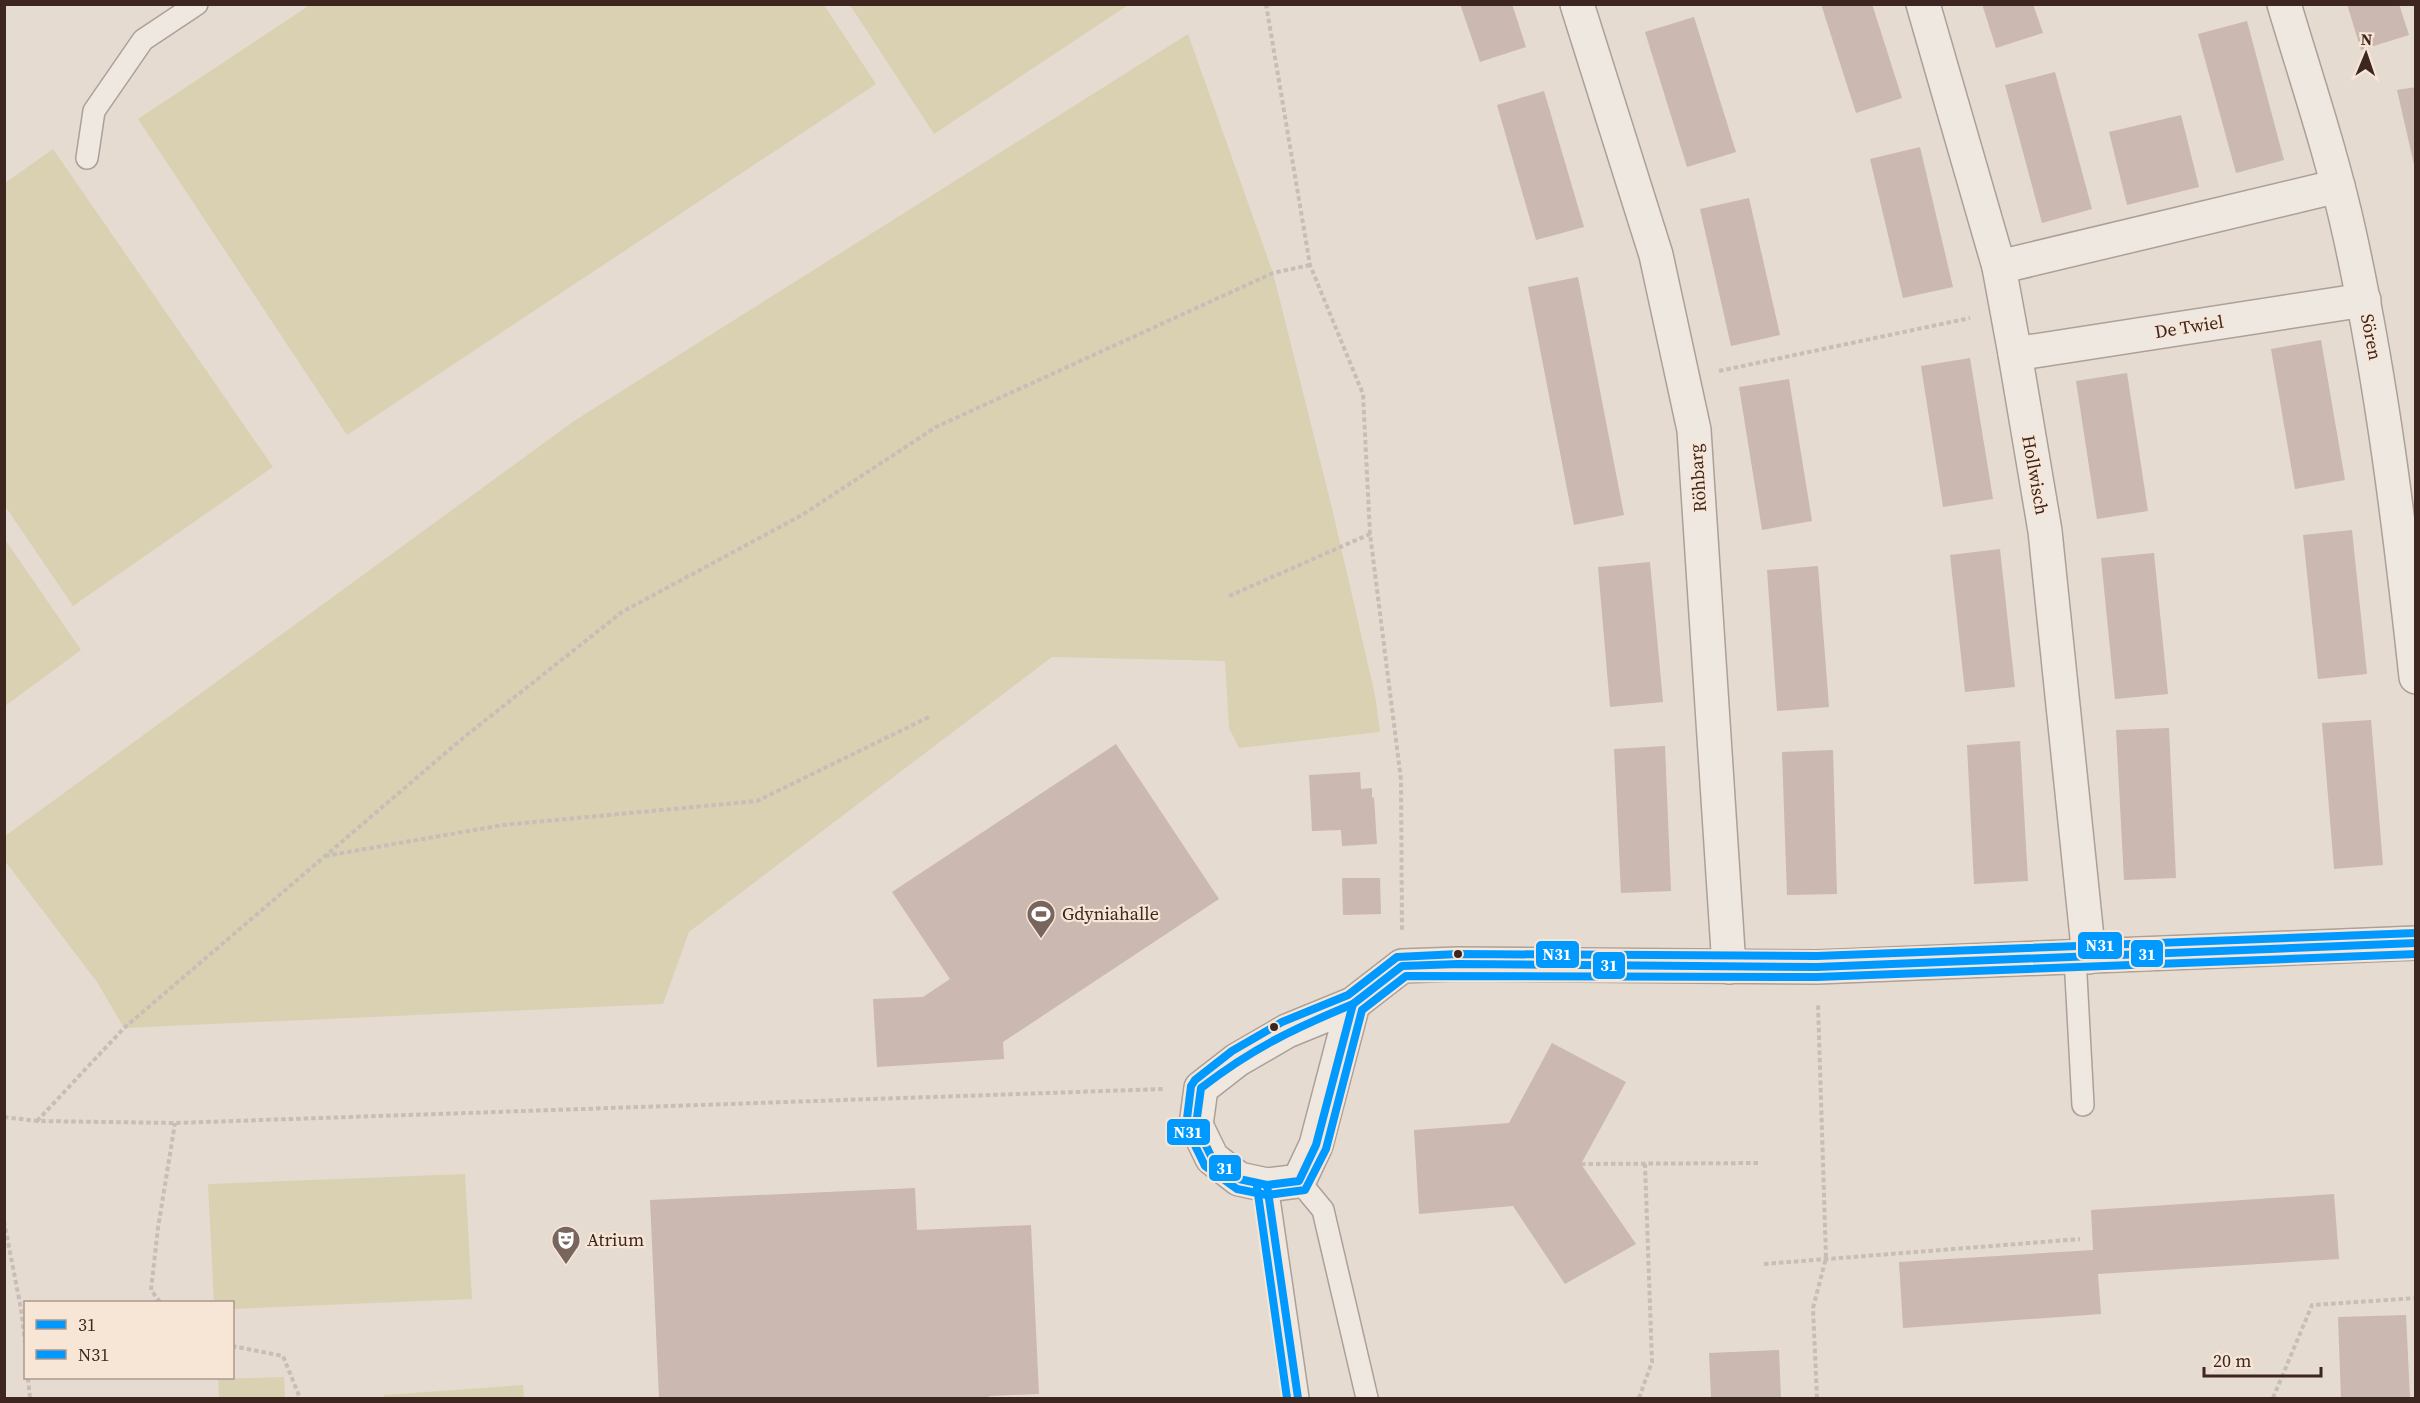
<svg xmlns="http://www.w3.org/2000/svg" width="2420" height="1403" font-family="'Source Serif 4',serif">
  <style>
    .green { fill: #d9d1b2 }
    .building { fill: #cab8b1 }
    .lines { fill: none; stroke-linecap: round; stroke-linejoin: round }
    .lane-casing { stroke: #aca098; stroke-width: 24 }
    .street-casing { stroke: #aca098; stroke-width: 36 }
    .path { stroke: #c7beb8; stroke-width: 4; stroke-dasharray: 4.5 3; stroke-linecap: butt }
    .lane { stroke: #eee8e1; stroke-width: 21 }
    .street { stroke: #eee8e1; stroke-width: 33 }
    .bus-1-casing { stroke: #f7e6d6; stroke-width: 12 }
    .bus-2-casing { stroke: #f7e6d6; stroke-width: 12 }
    .bus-1 { stroke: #09f; stroke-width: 8 }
    .bus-2 { stroke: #09f; stroke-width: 8 }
    .bus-dot { fill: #3d261f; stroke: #f7e6d6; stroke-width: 2 }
    .labels { text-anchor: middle; stroke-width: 4.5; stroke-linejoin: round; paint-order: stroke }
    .street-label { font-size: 18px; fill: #3d261f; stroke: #f7e6d6 }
    .poi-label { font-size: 18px; fill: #3d261f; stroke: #f7e6d6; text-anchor: start }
    .line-badge { stroke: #f7e6d6; stroke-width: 2 }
    .badge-label { font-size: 16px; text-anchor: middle; font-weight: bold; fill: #fff }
  </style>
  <rect width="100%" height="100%" fill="#e6dbd0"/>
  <g class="green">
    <path d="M310,5H824L876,84L347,435L138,119Z"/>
    <path d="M850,5H1128L934,134Z"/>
    <path d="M1188,34L1273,273L1331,504L1375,695L1380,732L1239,748L1229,728L1225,661L1052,657L689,932L663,1004L124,1028L97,982L5,861V836L574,421Z"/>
    <path d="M53,149L273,467L73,606L5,506V183Z"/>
    <path d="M4,538L81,650L5,706H4Z"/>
    <path d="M465,1174L472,1299L233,1309L232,1302H214L208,1184Z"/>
    <path d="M284,1377L285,1398H219L218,1379Z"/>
    <path d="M523,1385L524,1398H384V1395Z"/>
  </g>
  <g class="building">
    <path d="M1460,4H1512L1526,47L1480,62Z"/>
    <path d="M1821,4H1872L1902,98L1856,113Z"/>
    <path d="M1982,4H2033L2043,33L1996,48Z"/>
    <path d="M2347,4H2399L2409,35L2361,50Z"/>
    <path d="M1694,17L1736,152L1687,167L1645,32Z"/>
    <path d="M2247,21L2284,160L2236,173L2198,34Z"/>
    <path d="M2055,72L2092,209L2042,223L2005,85Z"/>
    <path d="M2416,87V169H2415L2397,90Z"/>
    <path d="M1544,91L1584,227L1536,240L1497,105Z"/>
    <path d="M2181,115L2199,187L2127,205L2109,132Z"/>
    <path d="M1920,147L1953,287L1903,298L1870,159Z"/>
    <path d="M1749,198L1780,335L1731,346L1700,209Z"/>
    <path d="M1578,277L1624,515L1574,525L1528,287Z"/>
    <path d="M2321,340L2345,480L2295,489L2271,349Z"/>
    <path d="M1970,358L1993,499L1943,507L1921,366Z"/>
    <path d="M2127,373L2148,511L2097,519L2076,381Z"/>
    <path d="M1789,379L1812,521L1762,530L1739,387Z"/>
    <path d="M2352,530L2367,674L2318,679L2303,535Z"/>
    <path d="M2000,549L2015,687L1965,692L1950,555Z"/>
    <path d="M2154,553L2168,694L2115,699L2101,558Z"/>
    <path d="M1650,562L1663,702L1610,707L1598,567Z"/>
    <path d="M1818,566L1829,707L1777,711L1767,570Z"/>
    <path d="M2371,720L2383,865L2334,869L2322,723Z"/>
    <path d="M2169,728L2176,878L2124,880L2116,730Z"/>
    <path d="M2020,741L2028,881L1974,884L1967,745Z"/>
    <path d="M1116,744L1219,899L1003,1042L1004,1059L877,1067L873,999L923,997L950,979L892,892Z"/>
    <path d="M1665,746L1671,891L1621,893L1614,749Z"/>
    <path d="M1833,750L1837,894L1787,895L1782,752Z"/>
    <path d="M1360,772L1361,789L1372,788V798L1374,797L1377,844L1342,846L1341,830L1312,831L1309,775Z"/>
    <path d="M1342,878H1380L1381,914L1343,915Z"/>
    <path d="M1552,1043L1626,1082L1581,1164L1636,1244L1565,1284L1513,1206L1419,1214L1414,1130L1509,1123Z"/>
    <path d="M915,1188L917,1230L1031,1225L1039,1394L989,1396V1398H659L650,1200Z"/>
    <path d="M2334,1194L2339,1259L2098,1274L2101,1314L1903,1328L1899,1262L2093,1250L2091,1210Z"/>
    <path d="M2406,1315L2410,1398H2341L2338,1317Z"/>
    <path d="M1779,1350L1781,1398H1711L1709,1353Z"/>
  </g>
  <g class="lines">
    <g class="lane-casing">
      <g id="lane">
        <path d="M87,158L94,111L143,40L197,4"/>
        <path d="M2075,957L2083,1105"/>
        <path d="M1299,1181L1323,1210L1367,1398"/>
        <path d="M1267,1185L1298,1398"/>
      </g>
    </g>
    <g class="street-casing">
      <g id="street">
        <path d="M1577,4L1656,255L1694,430L1729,967"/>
        <path d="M1923,4L1999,267L2015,354L2045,531L2089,957"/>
        <path d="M2284,4C2307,81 2333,158 2350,236C2382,382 2400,529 2416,677"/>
        <path d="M1999,267L2338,186"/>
        <path d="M2015,354L2364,300"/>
        <path d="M1353,1004L1316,1145L1299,1181L1267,1185L1239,1179L1212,1158L1196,1125L1201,1088L1237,1060L1287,1031L1353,1004L1402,966L1458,964L1817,967L2416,943"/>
      </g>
    </g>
    <g class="path">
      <path d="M1266,4L1310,265L1363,394L1370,534L1401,780L1402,930"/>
      <path d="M1719,371L1970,318"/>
      <path d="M1229,596L1370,534"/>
      <path d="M325,856L503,825L757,801L931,716"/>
      <path d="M4,1117L37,1121L175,1123L1164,1089"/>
      <path d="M37,1121L124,1028L463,738L622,612L802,515L936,427L1273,273L1310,265"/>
      <path d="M1581,1164L1759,1163"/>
      <path d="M4,1221L21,1309L26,1350"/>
      <path d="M1764,1264L2080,1239"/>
      <path d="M160,1302L151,1290L158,1228L175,1123"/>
      <path d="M232,1346L283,1356L300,1398"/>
      <path d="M28,1378L30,1398"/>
      <path d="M1639,1398L1652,1362L1645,1164"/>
      <path d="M1817,1398L1813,1308L1826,1258L1818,1004"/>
      <path d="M2273,1398L2312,1305L2416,1298"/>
    </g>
    <use href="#lane" class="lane"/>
    <use href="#street" class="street"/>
    <g class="bus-1-casing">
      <g id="bus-1">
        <path d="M1353,1004L1316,1145L1299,1181L1267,1185L1239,1179L1212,1158L1196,1125L1201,1088C1253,1048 1293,1029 1353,1004Z"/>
        <path d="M1353,1004L1402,966L1458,964L1817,967L2416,943"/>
        <path d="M1267,1185L1298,1398"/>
      </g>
    </g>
    <g class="bus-2-casing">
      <g id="bus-2">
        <path d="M2416,933L1817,956L1458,954L1397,957L1348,995L1282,1022L1232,1051L1195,1080L1191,1086L1186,1127L1205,1166L1237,1189L1267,1195L1305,1190L1326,1149L1362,1010L1406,976L1817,977L2416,954"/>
        <path d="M1257,1187L1287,1398"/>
      </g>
    </g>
    <use href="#bus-1" class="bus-1"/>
    <use href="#bus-2" class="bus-2"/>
  </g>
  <defs>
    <g id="stadium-pin" transform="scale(1.5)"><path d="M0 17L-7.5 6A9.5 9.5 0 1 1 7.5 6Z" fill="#78655d" stroke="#f7e6d6"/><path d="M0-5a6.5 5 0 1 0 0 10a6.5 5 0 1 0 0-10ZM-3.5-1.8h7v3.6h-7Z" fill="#fff"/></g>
    <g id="theatre-pin" transform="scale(1.5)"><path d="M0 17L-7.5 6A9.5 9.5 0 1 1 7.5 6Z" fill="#78655d" stroke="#f7e6d6"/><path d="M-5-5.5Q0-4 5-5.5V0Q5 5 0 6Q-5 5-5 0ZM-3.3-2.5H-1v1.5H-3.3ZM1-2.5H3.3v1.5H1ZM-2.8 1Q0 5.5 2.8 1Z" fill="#fff"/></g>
  </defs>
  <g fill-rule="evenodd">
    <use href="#stadium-pin" x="1041" y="914"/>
    <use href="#theatre-pin" x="566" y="1240"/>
  </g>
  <g class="bus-dot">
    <circle cx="1458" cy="954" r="5"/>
    <circle cx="1274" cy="1027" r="5"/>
  </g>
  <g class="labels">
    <g class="street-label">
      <text transform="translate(2189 327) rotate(-9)" y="6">De Twiel</text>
      <text transform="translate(2371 337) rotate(79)" y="6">Sören</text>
      <text transform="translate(2035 475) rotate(80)" y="6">Hollwisch</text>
      <text transform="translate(1698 478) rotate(-94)" y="6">Röhbarg</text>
    </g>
    <g class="poi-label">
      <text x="1062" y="920">Gdyniahalle</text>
      <text x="587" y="1246">Atrium</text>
    </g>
  </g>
  <g class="line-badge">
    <rect x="2077" y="931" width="46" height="29" rx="6" fill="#09f"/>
    <rect x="2130" y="939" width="34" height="29" rx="6" fill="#09f"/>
    <rect x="1535" y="940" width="45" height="29" rx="6" fill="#09f"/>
    <rect x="1592" y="951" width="34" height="29" rx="6" fill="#09f"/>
    <rect x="1166" y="1118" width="45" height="28" rx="6" fill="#09f"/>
    <rect x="1208" y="1154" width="34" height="28" rx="6" fill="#09f"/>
  </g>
  <g class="badge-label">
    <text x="2100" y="951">N31</text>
    <text x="2147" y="960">31</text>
    <text x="1557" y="960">N31</text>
    <text x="1609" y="971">31</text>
    <text x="1188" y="1138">N31</text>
    <text x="1225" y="1174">31</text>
  </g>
  <rect width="2420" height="1403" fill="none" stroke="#3d261f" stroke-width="12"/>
  <rect x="24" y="1301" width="210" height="78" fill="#f7e6d6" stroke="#ad998d" stroke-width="1.5"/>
  <rect x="36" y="1320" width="30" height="9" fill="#0099ff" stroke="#ad998d" stroke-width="1.5"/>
  <text x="78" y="1331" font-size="18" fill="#3d261f">31</text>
  <rect x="36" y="1350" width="30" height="9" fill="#0099ff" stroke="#ad998d" stroke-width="1.5"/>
  <text x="78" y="1361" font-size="18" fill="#3d261f">N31</text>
  <g transform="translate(2366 54) rotate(2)" stroke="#f7e6d6" stroke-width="4.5" paint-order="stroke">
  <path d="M0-4.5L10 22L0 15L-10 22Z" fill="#3d261f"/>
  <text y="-9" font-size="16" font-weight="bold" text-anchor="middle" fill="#3d261f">N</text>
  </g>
  <path d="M2204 1367v9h117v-9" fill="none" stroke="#3d261f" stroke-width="3"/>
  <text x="2213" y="1367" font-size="18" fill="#3d261f" stroke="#f7e6d6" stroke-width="4.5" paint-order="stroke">20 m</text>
</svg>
